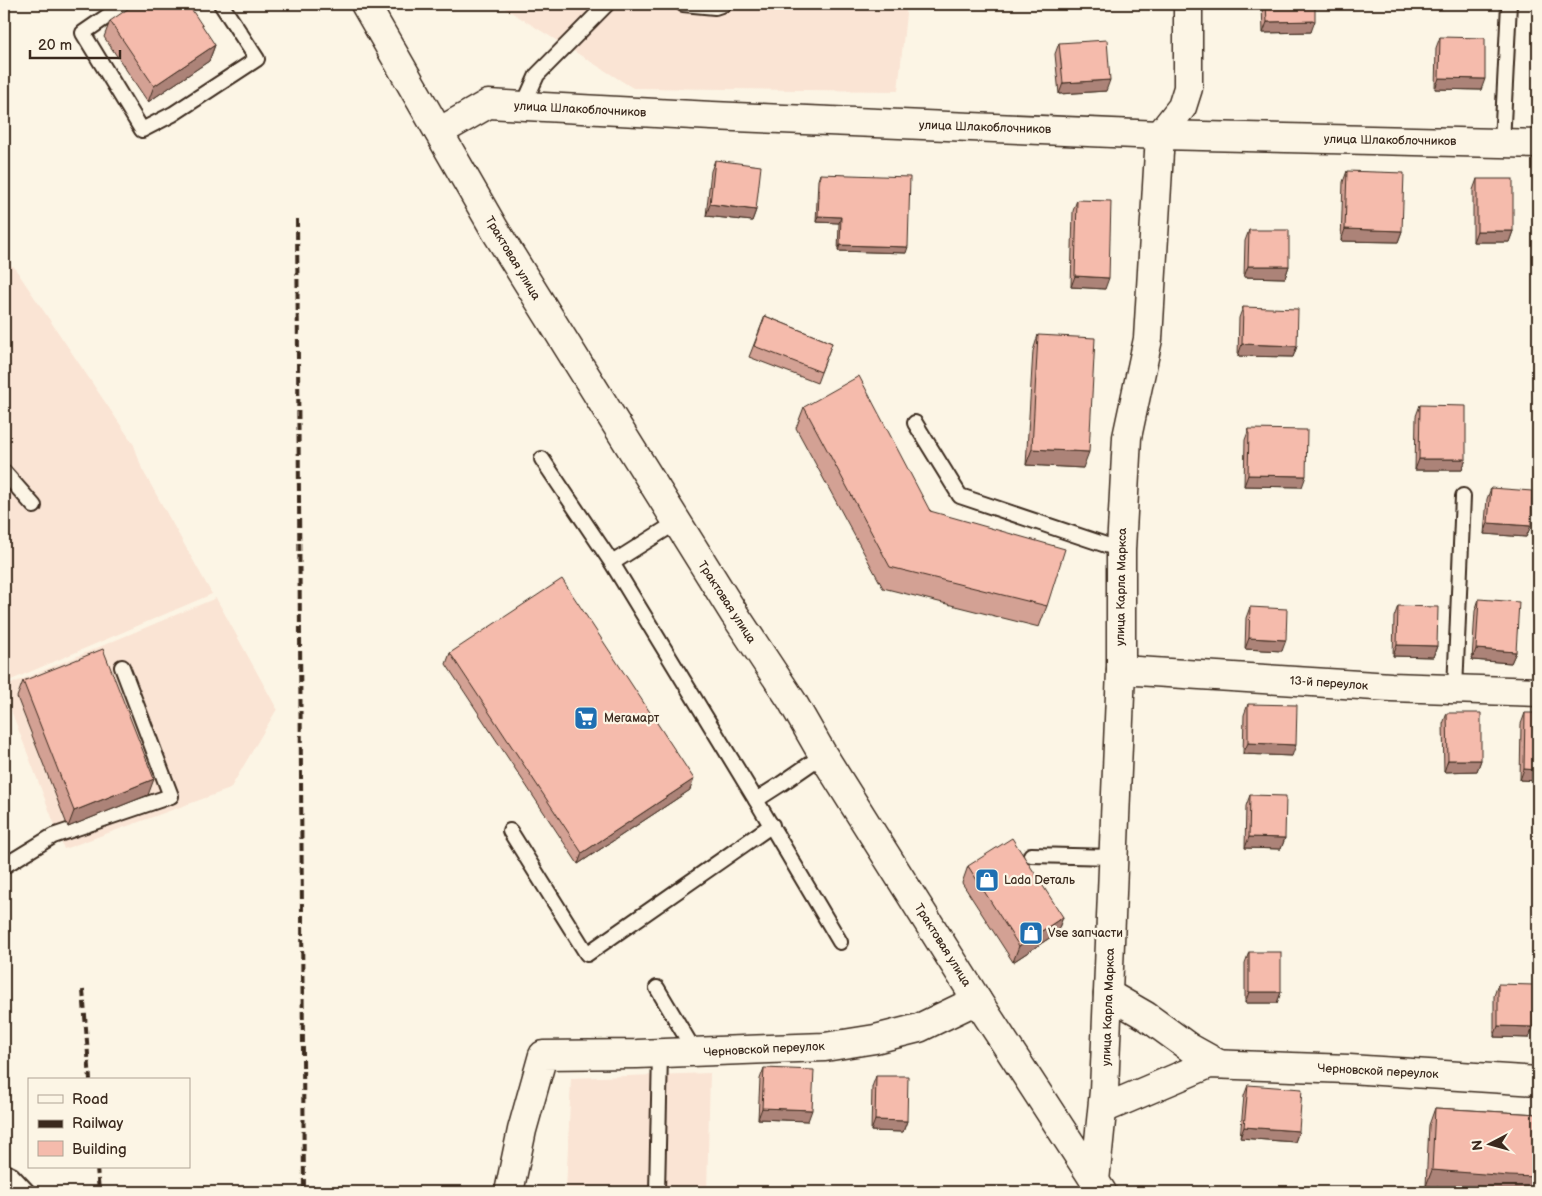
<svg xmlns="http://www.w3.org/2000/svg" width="1542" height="1196" font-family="'Balsamiq Sans',sans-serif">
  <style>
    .built { fill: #fae4d4 }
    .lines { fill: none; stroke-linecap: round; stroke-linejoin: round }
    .service-casing { stroke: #3b2a1e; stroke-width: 18 }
    .minor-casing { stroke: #3b2a1e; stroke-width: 31 }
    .primary-casing { stroke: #3b2a1e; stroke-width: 31 }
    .service { stroke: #fcf5e5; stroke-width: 14 }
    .minor { stroke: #fcf5e5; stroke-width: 28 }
    .primary { stroke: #fcf5e5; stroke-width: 28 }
    .rail { stroke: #3b2a1e; stroke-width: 4; stroke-dasharray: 8 4; stroke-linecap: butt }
    .wall { fill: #d3a194; stroke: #3b2a1e }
    .shaded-wall { fill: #ac8378; stroke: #3b2a1e }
    .building { fill: #f5bbac; stroke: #3b2a1e }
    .labels { text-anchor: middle; stroke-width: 4.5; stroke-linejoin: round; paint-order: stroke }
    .street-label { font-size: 12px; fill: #3b2a1e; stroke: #fcf5e5 }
    .poi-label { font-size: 12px; fill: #3b2a1e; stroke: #fcf5e5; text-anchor: start }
  </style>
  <rect width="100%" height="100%" fill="#fcf5e5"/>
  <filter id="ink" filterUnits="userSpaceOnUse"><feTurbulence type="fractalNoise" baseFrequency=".02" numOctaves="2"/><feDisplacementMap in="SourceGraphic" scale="10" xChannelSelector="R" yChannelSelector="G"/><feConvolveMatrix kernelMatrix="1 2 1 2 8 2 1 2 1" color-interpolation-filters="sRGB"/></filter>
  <g filter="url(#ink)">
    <g class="built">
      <path d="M498,4H907L898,91L633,88Z"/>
      <path d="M4,262L14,267L134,445L142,469L212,594L4,683Z"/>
      <path d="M216,598L277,709L230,789L64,849L4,692V687Z"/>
      <path d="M710,1073L707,1192H566L571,1078Z"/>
    </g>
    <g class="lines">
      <g class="service-casing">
        <g id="service">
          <path d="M125,4L83,33L142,130L173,114L257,59L221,4"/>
          <path d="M683,4L715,7L724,4"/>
          <path d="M523,106L537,75L607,4"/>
          <path d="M1502,143L1509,4"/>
          <path d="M915,423L960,496L1121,550"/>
          <path d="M542,459L612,563L756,800L840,942"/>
          <path d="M4,472L34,506"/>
          <path d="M612,563L677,522"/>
          <path d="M1455,690L1463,496"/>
          <path d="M756,800L781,784L823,755"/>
          <path d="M510,831L587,954L772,825"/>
          <path d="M1031,855L1113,857"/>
          <path d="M4,866L53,836L171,796L122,667"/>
          <path d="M657,988L695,1052"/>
          <path d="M4,1171L12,1175L28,1192"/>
          <path d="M657,1192L660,1053"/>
        </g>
      </g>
      <g class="minor-casing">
        <g id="minor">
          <path d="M439,132L488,104L712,116L1160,135L1538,144"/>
          <path d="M1121,670L1391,687L1538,692"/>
          <path d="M1108,994L1146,1016L1190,1048L1217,1063"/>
          <path d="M1103,1109L1209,1064L1349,1069L1538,1081"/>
          <path d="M1095,1181L1104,1091L1121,670V550L1127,437L1148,339L1160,135L1182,107L1188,88V4"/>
          <path d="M509,1192L522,1130L543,1055L637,1054L825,1047L875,1039L919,1028L977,1000"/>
        </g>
      </g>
      <g class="primary-casing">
        <path id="primary" d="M365,4L495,230L735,615L792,701L823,755L977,1000L1102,1192"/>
      </g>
      <use href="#service" class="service"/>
      <use href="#minor" class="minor"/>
      <use href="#primary" class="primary"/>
      <g class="rail">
        <path d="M297,219L304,1192"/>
        <path d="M83,990L90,1080"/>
        <path d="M97,1167L99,1192"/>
      </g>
    </g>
    <g class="wall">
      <path d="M58,4H68L61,8Z"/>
      <path d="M1262,4H1315L1311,32L1263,33Z"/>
      <path d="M110,21L215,45L209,61L148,102L104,37Z"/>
      <path d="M1440,37L1481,90L1435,89L1436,48Z"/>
      <path d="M1059,43L1106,91L1059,94L1055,54Z"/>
      <path d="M715,160L756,210L752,221L706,216L711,171Z"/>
      <path d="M1347,171L1402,231L1398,242L1341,241L1343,182Z"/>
      <path d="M820,174L906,253L838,251L839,223L816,222L818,180Z"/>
      <path d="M1477,179L1513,231L1509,242H1473V190Z"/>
      <path d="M1077,200L1105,289L1071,287L1073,211Z"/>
      <path d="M1249,230L1289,266L1285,278L1244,277L1245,241Z"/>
      <path d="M1243,307L1297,346L1293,357L1238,356L1239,318Z"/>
      <path d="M765,316L832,343L817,383L749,357Z"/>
      <path d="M1038,335L1083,468L1026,465L1033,351Z"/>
      <path d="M1420,405L1466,459L1462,470H1415L1416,416Z"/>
      <path d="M804,407L1047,606L1039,627L883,588L796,428Z"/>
      <path d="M1249,429L1302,487L1244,486L1245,440Z"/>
      <path d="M1491,488L1531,526L1526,537L1484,534L1487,499Z"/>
      <path d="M1479,599L1516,652L1511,663L1472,660L1475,611Z"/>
      <path d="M1398,606L1437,646L1433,657L1393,656L1394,617Z"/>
      <path d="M1250,607L1282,651L1245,649L1246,618Z"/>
      <path d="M450,653L690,790L578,864L446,664Z"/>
      <path d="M23,681L148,795L68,827L17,697Z"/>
      <path d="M1248,704L1292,756L1243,754L1244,715Z"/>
      <path d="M1447,713L1481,760L1477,771L1444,772L1443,724Z"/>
      <path d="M1525,713L1538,781L1520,780L1521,724Z"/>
      <path d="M1250,795L1285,838L1281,849L1245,848L1246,806Z"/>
      <path d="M968,866L1063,917L1057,933L1013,962L962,883Z"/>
      <path d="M1249,952L1281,992L1277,1003H1245V963Z"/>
      <path d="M1498,984L1533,1027L1529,1038L1494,1037V996Z"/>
      <path d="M764,1068L808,1121L758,1119L760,1079Z"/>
      <path d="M876,1076L907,1121L903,1132L871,1131L872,1087Z"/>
      <path d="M1248,1085L1299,1131L1295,1142L1240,1138L1244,1096Z"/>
      <path d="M1435,1108L1538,1114L1426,1186L1429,1125Z"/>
    </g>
    <g class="shaded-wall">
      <path d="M62,4H68L61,8Z"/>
      <path d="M1315,21L1311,32L1263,33L1267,22Z"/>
      <path d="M215,45L209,61L148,102L154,86Z"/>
      <path d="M1439,78L1485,79L1481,90L1435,89Z"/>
      <path d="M1110,80L1106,91L1059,94L1063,83Z"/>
      <path d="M710,204L756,210L752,221L706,216Z"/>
      <path d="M818,216L841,217L839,223L816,222Z"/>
      <path d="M1345,229L1402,231L1398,242L1341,241Z"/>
      <path d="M1477,231H1513L1509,242H1473Z"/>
      <path d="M840,245L908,247L906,253L838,251Z"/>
      <path d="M1248,266H1289L1285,278L1244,277Z"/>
      <path d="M1075,276L1109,278L1105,289L1071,287Z"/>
      <path d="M1242,344L1297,346L1293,357L1238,356Z"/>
      <path d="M1032,449L1089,452L1083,468L1026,465Z"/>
      <path d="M1419,459H1466L1462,470H1415Z"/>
      <path d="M1248,475L1306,476L1302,487L1244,486Z"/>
      <path d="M1488,523L1531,526L1526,537L1484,534Z"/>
      <path d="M1249,638L1286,640L1282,651L1245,649Z"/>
      <path d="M1397,645L1437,646L1433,657L1393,656Z"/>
      <path d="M1476,649L1516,652L1511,663L1472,660Z"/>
      <path d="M1248,743L1296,745L1292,756L1243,754Z"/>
      <path d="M1448,760H1481L1477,771L1444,772Z"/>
      <path d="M1524,769L1538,770V781L1520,780Z"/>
      <path d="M154,779L148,795L68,827L74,811Z"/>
      <path d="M694,779L690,790L578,864L582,853Z"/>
      <path d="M1249,837L1285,838L1281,849L1245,848Z"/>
      <path d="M1063,917L1057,933L1013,962L1019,946Z"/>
      <path d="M1249,992H1281L1277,1003H1245Z"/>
      <path d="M1498,1026L1533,1027L1529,1038L1494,1037Z"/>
      <path d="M762,1108L812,1110L808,1121L758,1119Z"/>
      <path d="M875,1120L907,1121L903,1132L871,1131Z"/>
      <path d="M1244,1127L1299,1131L1295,1142L1240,1138Z"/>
      <path d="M1432,1170L1538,1177V1192H1502L1426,1186Z"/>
    </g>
    <g class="building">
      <path d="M135,4H188L215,45L154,86L110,21Z"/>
      <path d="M1266,4H1315V21L1267,22Z"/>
      <path d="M1440,37L1485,38V79L1439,78Z"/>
      <path d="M1107,40L1110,80L1063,83L1059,43Z"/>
      <path d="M715,160L761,166L756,210L710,204Z"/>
      <path d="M1347,171L1404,173L1402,231L1345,229Z"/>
      <path d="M820,174L910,177L908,247L840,245L841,217L818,216Z"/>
      <rect x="1477" y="179" width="36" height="52"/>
      <path d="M1077,200L1111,201L1109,278L1075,276Z"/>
      <path d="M1249,230H1289V266H1248Z"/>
      <path d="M1243,307L1298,309L1297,346L1242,344Z"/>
      <path d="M765,316L832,343L821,372L754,346Z"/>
      <path d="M1038,335L1095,338L1089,452L1032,449Z"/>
      <path d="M859,376L930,511L1065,549L1047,606L890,567L804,407Z"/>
      <path d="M1420,405L1466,406V459H1419Z"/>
      <path d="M1249,429L1307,430L1306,476L1248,475Z"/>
      <path d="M1491,488L1532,491L1531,526L1488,523Z"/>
      <path d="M562,579L694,779L582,853L450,653Z"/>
      <path d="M1479,599L1519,602L1516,652L1476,649Z"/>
      <path d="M1398,606L1438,607L1437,646L1397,645Z"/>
      <path d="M1250,607L1287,609L1286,640L1249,638Z"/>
      <path d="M103,649L154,779L74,811L23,681Z"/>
      <path d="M1248,704L1297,705L1296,745L1248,743Z"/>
      <path d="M1447,713H1481V760H1448Z"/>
      <path d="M1525,713H1538V770L1524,769Z"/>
      <path d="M1250,795L1286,796L1285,838L1249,837Z"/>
      <path d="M1012,838L1063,917L1019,946L968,866Z"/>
      <rect x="1249" y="952" width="32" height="40"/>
      <path d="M1498,984L1534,985L1533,1027L1498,1026Z"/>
      <path d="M764,1068L814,1070L812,1110L762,1108Z"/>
      <path d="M876,1076H908L907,1121L875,1120Z"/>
      <path d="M1248,1085L1302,1089L1299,1131L1244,1127Z"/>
      <path d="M1435,1108L1538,1114V1177L1509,1176L1432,1170Z"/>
    </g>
  </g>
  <defs>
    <g id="supermarket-square" transform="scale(1.25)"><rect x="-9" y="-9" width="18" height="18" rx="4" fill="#1f6fb2" stroke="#fcf5e5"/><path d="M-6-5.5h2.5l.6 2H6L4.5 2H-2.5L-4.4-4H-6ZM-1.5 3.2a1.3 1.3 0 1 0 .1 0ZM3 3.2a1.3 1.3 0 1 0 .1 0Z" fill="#fff"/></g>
    <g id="shop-square" transform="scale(1.25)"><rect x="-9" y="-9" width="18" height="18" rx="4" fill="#1f6fb2" stroke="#fcf5e5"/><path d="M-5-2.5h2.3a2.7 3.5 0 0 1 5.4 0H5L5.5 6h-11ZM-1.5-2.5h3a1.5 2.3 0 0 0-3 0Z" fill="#fff"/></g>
  </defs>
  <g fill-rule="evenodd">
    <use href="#supermarket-square" x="586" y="718"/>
    <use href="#shop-square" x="987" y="880"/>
    <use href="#shop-square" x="1031" y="933"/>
  </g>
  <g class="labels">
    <g class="street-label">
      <text transform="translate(580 109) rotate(3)" y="4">улица Шлакоблочников</text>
      <text transform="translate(985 127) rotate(2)" y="4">улица Шлакоблочников</text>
      <text transform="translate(1390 140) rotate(1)" y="4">улица Шлакоблочников</text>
      <text transform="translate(513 258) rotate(59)" y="4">Трактовая улица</text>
      <text transform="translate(1121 587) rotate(-89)" y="4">улица Карла Маркса</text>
      <text transform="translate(727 602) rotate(57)" y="4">Трактовая улица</text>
      <text transform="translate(1329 683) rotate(4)" y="4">13-й переулок</text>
      <text transform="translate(943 945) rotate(58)" y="4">Трактовая улица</text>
      <text transform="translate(1108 1007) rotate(-88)" y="4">улица Карла Маркса</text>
      <text transform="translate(764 1049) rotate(-3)" y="4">Черновской переулок</text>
      <text transform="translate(1378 1071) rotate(3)" y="4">Черновской переулок</text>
    </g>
    <g class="poi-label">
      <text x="604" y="722">Мегамарт</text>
      <text x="1004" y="884">Lada Dеталь</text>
      <text x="1048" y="937">Vse запчасти</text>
    </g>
  </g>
  <rect width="1542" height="1196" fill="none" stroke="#fcf5e5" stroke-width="20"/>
  <rect x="10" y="10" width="1522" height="1176" fill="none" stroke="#3b2a1e" stroke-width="2" filter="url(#ink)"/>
  <rect x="28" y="1078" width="162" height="90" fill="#fcf5e5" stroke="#afa495"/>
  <rect x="38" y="1095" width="25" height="8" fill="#fcf5e5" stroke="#afa495"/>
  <text x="72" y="1104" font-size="15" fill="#3b2a1e">Road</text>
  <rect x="38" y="1120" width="25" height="8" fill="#3b2a1e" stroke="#afa495"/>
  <text x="72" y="1128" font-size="15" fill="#3b2a1e">Railway</text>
  <rect x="38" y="1141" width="25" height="15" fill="#f5bbac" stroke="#afa495"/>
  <text x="72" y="1154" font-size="15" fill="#3b2a1e">Building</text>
  <g transform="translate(1490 1144) rotate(264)" stroke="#fcf5e5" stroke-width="4" paint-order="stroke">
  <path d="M0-4L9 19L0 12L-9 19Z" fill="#3b2a1e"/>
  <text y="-8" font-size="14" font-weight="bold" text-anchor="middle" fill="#3b2a1e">N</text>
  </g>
  <path d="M30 50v8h90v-8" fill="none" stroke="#3b2a1e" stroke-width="2.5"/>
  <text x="38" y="50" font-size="15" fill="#3b2a1e" stroke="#fcf5e5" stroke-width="4" paint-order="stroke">20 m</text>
</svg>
